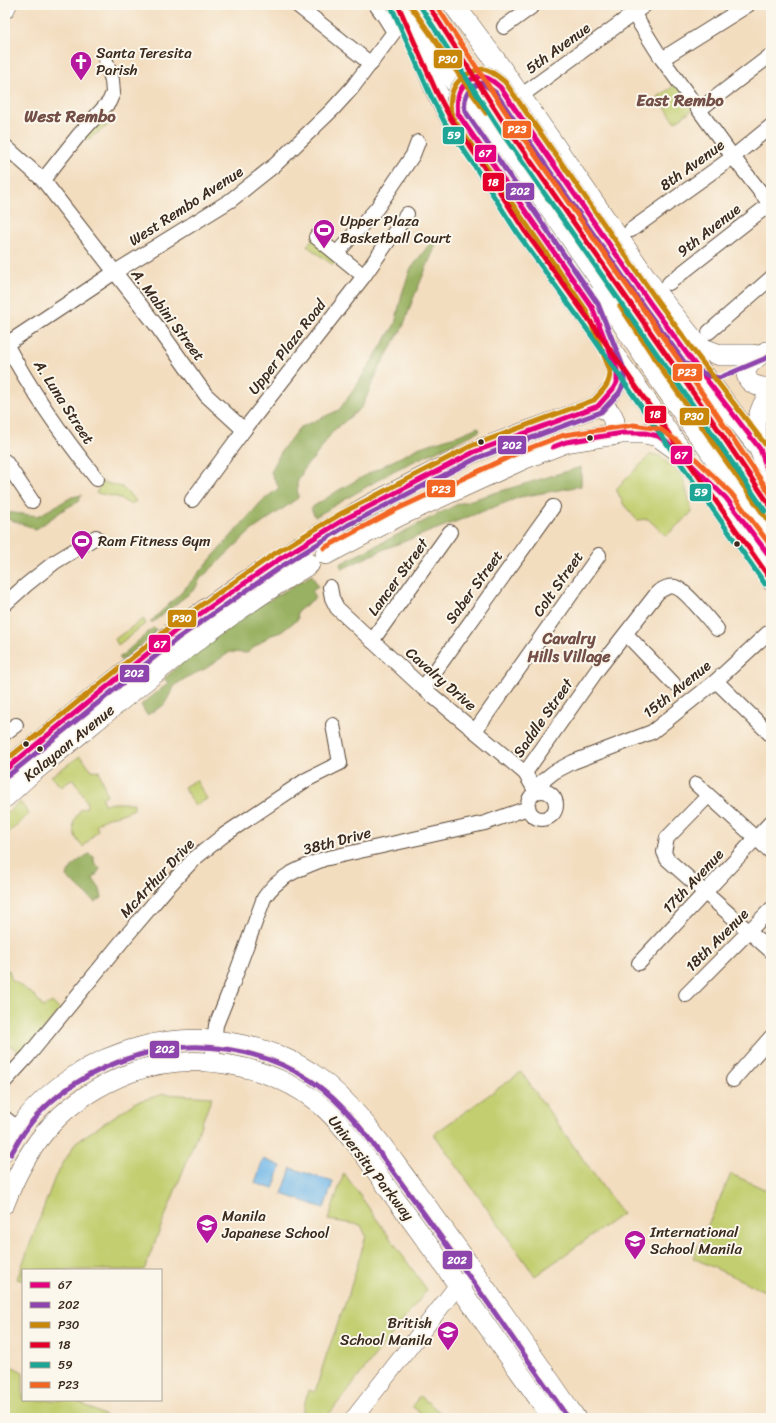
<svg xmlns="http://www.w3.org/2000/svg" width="776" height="1423" font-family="Sriracha,sans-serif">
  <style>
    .green { fill: #c2ce70; stroke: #7e7c47 }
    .forest { fill: #99b162; stroke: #6a6e40 }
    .water { fill: #71b7e8; stroke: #567083 }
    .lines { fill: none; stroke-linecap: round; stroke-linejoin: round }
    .minor-casing { stroke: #574536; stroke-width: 16 }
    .tertiary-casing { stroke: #574536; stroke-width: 18 }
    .secondary-casing { stroke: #574536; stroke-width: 20 }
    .primary-casing { stroke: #574536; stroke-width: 22 }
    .minor { stroke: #fff; stroke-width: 14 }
    .tertiary { stroke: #fff; stroke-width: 17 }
    .secondary { stroke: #fff; stroke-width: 19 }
    .primary { stroke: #fff; stroke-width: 21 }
    .primary-bridge-casing { stroke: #574536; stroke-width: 22; stroke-linecap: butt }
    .primary-bridge { stroke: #fff; stroke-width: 21 }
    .bus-1-casing { stroke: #fbf7ec; stroke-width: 8 }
    .bus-2-casing { stroke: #fbf7ec; stroke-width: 8 }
    .bus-3-casing { stroke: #fbf7ec; stroke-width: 8 }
    .bus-4-casing { stroke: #fbf7ec; stroke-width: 8 }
    .bus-5-casing { stroke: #fbf7ec; stroke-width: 8 }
    .bus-6-casing { stroke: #fbf7ec; stroke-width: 8 }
    .bus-1 { stroke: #e5007d; stroke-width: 5 }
    .bus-2 { stroke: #8e44ad; stroke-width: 5 }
    .bus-3 { stroke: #c88708; stroke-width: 5 }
    .bus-4 { stroke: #e4002b; stroke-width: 5 }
    .bus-5 { stroke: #1da695; stroke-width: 5 }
    .bus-6 { stroke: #f26522; stroke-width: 5 }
    .bus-dot { fill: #3b2a1e; stroke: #fbf7ec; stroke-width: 1.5 }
    .labels { text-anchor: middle; stroke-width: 4; stroke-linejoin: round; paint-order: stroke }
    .street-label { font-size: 15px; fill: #3b2a1e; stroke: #fbf7ec }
    .poi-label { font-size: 15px; fill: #3b2a1e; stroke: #fbf7ec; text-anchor: start }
    .neighbourhood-label { font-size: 16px; font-weight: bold; fill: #734f47; stroke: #fbf7ec }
    .quarter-label { font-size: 17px; font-weight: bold; fill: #734f47; stroke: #fbf7ec }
    .line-badge { stroke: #fbf7ec; stroke-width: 1.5 }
    .badge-label { font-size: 11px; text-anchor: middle; font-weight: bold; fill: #fff }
  </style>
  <rect width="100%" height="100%" fill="#fbf7ec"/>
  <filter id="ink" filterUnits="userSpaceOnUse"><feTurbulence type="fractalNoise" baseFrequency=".025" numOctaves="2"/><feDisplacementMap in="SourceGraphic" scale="8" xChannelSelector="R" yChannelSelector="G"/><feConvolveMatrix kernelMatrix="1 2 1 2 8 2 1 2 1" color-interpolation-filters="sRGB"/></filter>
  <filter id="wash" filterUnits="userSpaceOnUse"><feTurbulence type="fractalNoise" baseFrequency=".012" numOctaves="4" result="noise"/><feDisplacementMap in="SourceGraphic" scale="16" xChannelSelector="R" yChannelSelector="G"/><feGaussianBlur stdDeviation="0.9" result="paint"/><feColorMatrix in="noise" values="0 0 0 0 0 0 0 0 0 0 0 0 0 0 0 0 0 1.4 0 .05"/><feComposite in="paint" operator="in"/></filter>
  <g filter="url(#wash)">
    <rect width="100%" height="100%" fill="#f3ddbf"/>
    <g class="green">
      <path d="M678,83L695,108L675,122L658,97Z"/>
      <path d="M106,115L112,122L88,140L84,136Z"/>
      <path d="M316,234L342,254L333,265L307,246Z"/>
      <path d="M651,454L660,456L683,477L692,512L666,536L648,519L637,520L624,505L616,489Z"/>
      <path d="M102,482L122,487L136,501L131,505L117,497L96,493Z"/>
      <path d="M143,619L146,623L118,645L115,639Z"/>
      <path d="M80,756L92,770L99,771L107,795L102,798L104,804L115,803H134V809C122,816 107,815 96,825L98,830L83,847C75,840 71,828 75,819C77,815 79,813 80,810L87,807L86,800L73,779L61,787L51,776Z"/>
      <path d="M196,780L207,799L195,806L184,787Z"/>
      <path d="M20,802L29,814L8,833L5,829V814Z"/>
      <path d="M9,970L12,981H14L35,996L43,1007L52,1002L60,1010L23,1055L5,1042V971Z"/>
      <path d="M521,1072L622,1214L535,1276L434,1134Z"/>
      <path d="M164,1094L212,1097L144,1270H23V1281L17,1279L55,1177L76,1142L136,1102Z"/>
      <path d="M344,1173L427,1290L326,1418H301L308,1390L315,1392L326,1356L349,1293L366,1236L361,1225L328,1220Z"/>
      <path d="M731,1174L771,1192V1294L693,1258Z"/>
      <path d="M5,1363L23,1372V1400H75L109,1418H5Z"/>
      <path d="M420,1396L447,1418H426L412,1406Z"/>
    </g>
    <g class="forest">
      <path d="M431,242L436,245L413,299L403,327L379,368L362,407L333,431L314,458L305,467L297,483L298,498L251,531L200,579L195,589L153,622H150L181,593L262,501L279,488L271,472L282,450L299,428L339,410L355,388L395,324L402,294L410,270Z"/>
      <path d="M478,427L480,431L395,470L315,517L311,508L339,490L377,469L420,447L459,435Z"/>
      <path d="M581,467V486L520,497L387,548L342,569L340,564L458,504Z"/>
      <path d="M82,495L78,502L66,508L35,530L31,527L5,518V512L38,516L72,497Z"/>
      <path d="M312,575L318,587L312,591L315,598L297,612L298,619L281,632L269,636L247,653L230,652L205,669L189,676L175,685L164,705L147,715L141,705L169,683L164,679L185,660L254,609Z"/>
      <path d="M153,628L156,629L153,635L121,661L119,658Z"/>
      <path d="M89,854L94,857V862L100,869L93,879L100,889L102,898L95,902L67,877C69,866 79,860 89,854Z"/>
    </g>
    <g class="water">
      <path d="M263,1159L281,1166L273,1189L255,1183Z"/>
      <path d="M291,1168L333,1182L324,1208L282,1194Z"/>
    </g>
  </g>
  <g filter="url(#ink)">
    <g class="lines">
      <g class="minor-casing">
        <g id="minor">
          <path d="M297,5L371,64"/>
          <path d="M628,5L662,59L733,157L770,204"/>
          <path d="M504,27L534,5"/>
          <path d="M662,59L748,5"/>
          <path d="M529,90L645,5"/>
          <path d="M699,110L771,55"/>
          <path d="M5,146L43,180L156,325L206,395L244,430"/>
          <path d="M43,180L78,136L109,102L113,93L112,80L106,61"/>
          <path d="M631,230L733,157L771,126"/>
          <path d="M316,237L364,276"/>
          <path d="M337,253L377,208L413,155L418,142"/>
          <path d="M669,283L771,203"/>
          <path d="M709,332L771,278"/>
          <path d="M5,342C30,389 64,438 97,479"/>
          <path d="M5,345L115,272L231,200L276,164L332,110L352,88L394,32L384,16L376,5"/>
          <path d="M5,461L32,501"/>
          <path d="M192,500L244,430L364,276L407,214"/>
          <path d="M330,587L332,598L337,608L423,688L525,773L536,792"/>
          <path d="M5,604L26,585L55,562L96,537"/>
          <path d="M626,634L673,683"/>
          <path d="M372,641L450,532"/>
          <path d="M716,681L771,735"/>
          <path d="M423,688L553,507"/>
          <path d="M475,731L599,555"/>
          <path d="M5,733L16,725"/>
          <path d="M525,773L598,669L658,592C663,589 669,585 675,587C686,590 708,619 717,629"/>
          <path d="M696,784L771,852"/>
          <path d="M534,788L554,772L573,762L652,732L716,681L768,633"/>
          <circle cx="542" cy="805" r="14"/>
          <path d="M708,796L667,838L664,852L667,859L771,951"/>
          <path d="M639,963L771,822"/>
          <path d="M686,995L771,909"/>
          <path d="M212,1063L216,1025L232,985L264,898C278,876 301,868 324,859L485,823L528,808"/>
          <path d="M733,1080L771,1037"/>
          <path d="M5,1081L28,1056L127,935L166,889L194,859L224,835L306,780L340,763L333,725"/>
          <path d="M5,1118L18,1129"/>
        </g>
      </g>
      <g class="tertiary-casing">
        <path id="tertiary" d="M354,1418L458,1285L476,1273"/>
      </g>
      <g class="secondary-casing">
        <g id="secondary">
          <path d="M5,9L7,5"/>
          <path d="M766,351C760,356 750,362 747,369C742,384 761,389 771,386"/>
          <path d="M761,450C752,431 757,408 771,392"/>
          <path d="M5,1151C9,1144 13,1137 17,1130C46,1088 94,1058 143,1046C200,1031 270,1042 318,1077C358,1107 386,1151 416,1191C471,1265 524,1342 576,1418"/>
          <path d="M5,1204C29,1140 65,1098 130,1073C192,1049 275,1064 325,1109C353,1135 379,1177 402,1208C453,1277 502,1348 552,1418"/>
        </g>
      </g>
      <g class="primary-casing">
        <g id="primary">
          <path d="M398,5L415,41L436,91L451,119L463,136"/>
          <path d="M428,5L506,126L703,407L771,507"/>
          <path d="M454,5L495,60L659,297L695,342L704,349L720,355H753"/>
          <path d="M422,35L576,253L658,377L771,537"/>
          <path d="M483,166L524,230L595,328L771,580"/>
          <path d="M672,333L760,449L771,480"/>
          <path d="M598,406C612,410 618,421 612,435"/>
          <path d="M317,536L370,505L424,477L474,452L521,434L598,406L613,389L617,382V370L612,356"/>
          <path d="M326,554L398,516L525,458L566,442L623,433H645L658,436L676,449"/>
          <path d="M5,770L174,632L239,586L300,546"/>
          <path d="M5,797L31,773C121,701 209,623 309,564"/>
        </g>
      </g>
      <use href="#minor" class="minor"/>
      <use href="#tertiary" class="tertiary"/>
      <use href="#secondary" class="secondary"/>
      <use href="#primary" class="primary"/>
      <g class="primary-bridge-casing">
        <path id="primary-bridge" d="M584,294L458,114C455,101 458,85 472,79C475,78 478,76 481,76C488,76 495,83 500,87L650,303"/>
      </g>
      <use href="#primary-bridge" class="primary-bridge"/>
      <g class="bus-1-casing">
        <g id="bus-1">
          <path d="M553,447L566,442L623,433H645L658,436L672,446L726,498L771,558"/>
          <path d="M5,770L174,632L278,560L345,519L474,452L598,406L613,389L617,382V370L592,307L458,114C456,100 458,86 472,79C476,77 480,75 484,77C490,78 495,83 500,87L650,303L690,358L760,449L771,480"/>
        </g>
      </g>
      <g class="bus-2-casing">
        <g id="bus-2">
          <path d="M9,775L178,638L282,566L348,525L477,458L601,412L619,393L624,383V369L598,304L465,111C463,98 468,86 482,83L495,92L644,307L685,363L707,375L719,378L771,356"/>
          <path d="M11,1154C15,1148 18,1141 23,1134C49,1094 94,1068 139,1055C196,1038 263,1048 313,1082C353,1110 380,1155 409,1193C463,1267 516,1342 568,1418"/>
        </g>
      </g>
      <g class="bus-3-casing">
        <g id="bus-3">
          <path d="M410,5L486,113"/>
          <path d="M620,306L664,373L771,525"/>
          <path d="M5,761L170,627L274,554L342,513L471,446L594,400C603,390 610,385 610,371L586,310L452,117C447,98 453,79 472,72C476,70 479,69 484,69C492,71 499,77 505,82L656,299L696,354L771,452"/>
        </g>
      </g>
      <g class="bus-4-casing">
        <g id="bus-4">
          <path d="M398,5L436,91L451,119L478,158L524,230L595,328L771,580"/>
          <path d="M428,5L506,126L703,407L771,507"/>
        </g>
      </g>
      <g class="bus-5-casing">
        <g id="bus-5">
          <path d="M392,8L430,94L445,123L472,162L518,234L589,332L765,584"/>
          <path d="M422,9L500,130L697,411L765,511"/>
        </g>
      </g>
      <g class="bus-6-casing">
        <g id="bus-6">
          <path d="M436,5L512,122L709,403L771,495"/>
          <path d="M324,548L395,510L522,451L564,435L634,425L660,429L677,441L731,493L771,546"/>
        </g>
      </g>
      <use href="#bus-1" class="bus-1"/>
      <use href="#bus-2" class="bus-2"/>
      <use href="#bus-3" class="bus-3"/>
      <use href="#bus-4" class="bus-4"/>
      <use href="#bus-5" class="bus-5"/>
      <use href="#bus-6" class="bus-6"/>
    </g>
  </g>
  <defs>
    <g id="church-pin" transform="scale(1.15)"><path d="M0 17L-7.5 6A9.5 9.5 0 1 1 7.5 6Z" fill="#b5179e" stroke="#fbf7ec"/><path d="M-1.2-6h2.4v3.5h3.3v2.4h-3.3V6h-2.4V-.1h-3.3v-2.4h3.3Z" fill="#fff"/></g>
    <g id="stadium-pin" transform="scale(1.15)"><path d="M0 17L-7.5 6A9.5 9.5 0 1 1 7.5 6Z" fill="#b5179e" stroke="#fbf7ec"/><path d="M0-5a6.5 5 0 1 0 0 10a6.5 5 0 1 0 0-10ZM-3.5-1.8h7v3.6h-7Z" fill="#fff"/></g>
    <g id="school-pin" transform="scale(1.15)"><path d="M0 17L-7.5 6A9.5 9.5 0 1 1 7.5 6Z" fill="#b5179e" stroke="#fbf7ec"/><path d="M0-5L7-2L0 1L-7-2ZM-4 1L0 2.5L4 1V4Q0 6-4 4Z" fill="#fff"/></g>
  </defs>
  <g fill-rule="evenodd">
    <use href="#church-pin" x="81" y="62"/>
    <use href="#stadium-pin" x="324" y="230"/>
    <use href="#stadium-pin" x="82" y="541"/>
    <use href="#school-pin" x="207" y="1225"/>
    <use href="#school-pin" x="635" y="1241"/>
    <use href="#school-pin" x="448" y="1332"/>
  </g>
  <g class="bus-dot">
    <circle cx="590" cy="438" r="3.5"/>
    <circle cx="481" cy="442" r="3.5"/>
    <circle cx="737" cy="544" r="3.5"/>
    <circle cx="26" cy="744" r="3.5"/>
    <circle cx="40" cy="749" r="3.5"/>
  </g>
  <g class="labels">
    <g class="street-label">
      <text transform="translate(558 48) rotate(-36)" y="5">5th Avenue</text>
      <text transform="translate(692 165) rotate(-36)" y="5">8th Avenue</text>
      <text transform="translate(186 206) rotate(-33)" y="5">West Rembo Avenue</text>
      <text transform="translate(709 230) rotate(-38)" y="5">9th Avenue</text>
      <text transform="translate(168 315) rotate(53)" y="5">A. Mabini Street</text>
      <text transform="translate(287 347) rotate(-52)" y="5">Upper Plaza Road</text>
      <text transform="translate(64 402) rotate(57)" y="5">A. Luna Street</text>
      <text transform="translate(398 577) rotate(-54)" y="5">Lancer Street</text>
      <text transform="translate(558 584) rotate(-55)" y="5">Colt Street</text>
      <text transform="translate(474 587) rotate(-54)" y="5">Saber Street</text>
      <text transform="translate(441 679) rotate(41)" y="5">Cavalry Drive</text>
      <text transform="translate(677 689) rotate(-39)" y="5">15th Avenue</text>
      <text transform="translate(543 718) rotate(-55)" y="5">Saddle Street</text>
      <text transform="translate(69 743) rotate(-39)" y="5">Kalayaan Avenue</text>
      <text transform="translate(337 841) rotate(-15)" y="5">38th Drive</text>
      <text transform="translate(157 878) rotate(-47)" y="5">McArthur Drive</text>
      <text transform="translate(693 881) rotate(-47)" y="5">17th Avenue</text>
      <text transform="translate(717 940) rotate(-45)" y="5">18th Avenue</text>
      <text transform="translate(371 1168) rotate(52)" y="5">University Parkway</text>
    </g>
    <g class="poi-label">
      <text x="96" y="58">Santa Teresita<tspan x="96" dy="17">Parish</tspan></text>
      <text x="340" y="226">Upper Plaza<tspan x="340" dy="17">Basketball Court</tspan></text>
      <text x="98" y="546">Ram Fitness Gym</text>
      <text x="222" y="1221">Manila<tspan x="222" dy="17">Japanese School</tspan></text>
      <text x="650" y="1237">International<tspan x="650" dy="17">School Manila</tspan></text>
      <text x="432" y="1328" text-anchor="end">British<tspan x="432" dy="17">School Manila</tspan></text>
    </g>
    <g class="neighbourhood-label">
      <text x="569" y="644">Cavalry<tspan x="569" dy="18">Hills Village</tspan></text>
    </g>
    <g class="quarter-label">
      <text x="680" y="106">East Rembo</text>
      <text x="70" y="122">West Rembo</text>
    </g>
  </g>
  <g class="line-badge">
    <rect x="433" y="49" width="30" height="20" rx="4" fill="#c88708"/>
    <rect x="502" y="120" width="30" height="19" rx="4" fill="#f26522"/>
    <rect x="442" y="126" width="23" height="19" rx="4" fill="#1da695"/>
    <rect x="474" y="144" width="23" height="19" rx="4" fill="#e5007d"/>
    <rect x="482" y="172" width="23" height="20" rx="4" fill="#e4002b"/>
    <rect x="505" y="182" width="30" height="19" rx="4" fill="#8e44ad"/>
    <rect x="672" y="363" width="31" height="19" rx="4" fill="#f26522"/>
    <rect x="644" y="405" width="23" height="19" rx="4" fill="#e4002b"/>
    <rect x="679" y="407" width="31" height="19" rx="4" fill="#c88708"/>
    <rect x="497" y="435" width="30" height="20" rx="4" fill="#8e44ad"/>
    <rect x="670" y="445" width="23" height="20" rx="4" fill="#e5007d"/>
    <rect x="426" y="479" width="30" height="19" rx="4" fill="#f26522"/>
    <rect x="689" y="483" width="23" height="19" rx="4" fill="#1da695"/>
    <rect x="167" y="609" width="30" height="19" rx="4" fill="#c88708"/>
    <rect x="148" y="634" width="23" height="19" rx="4" fill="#e5007d"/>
    <rect x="119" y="664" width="31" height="19" rx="4" fill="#8e44ad"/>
    <rect x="149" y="1040" width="31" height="19" rx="4" fill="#8e44ad"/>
    <rect x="442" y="1250" width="31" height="20" rx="4" fill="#8e44ad"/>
  </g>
  <g class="badge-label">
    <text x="448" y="63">P30</text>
    <text x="517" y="133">P23</text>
    <text x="454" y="139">59</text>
    <text x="485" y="157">67</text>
    <text x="493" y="186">18</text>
    <text x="520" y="195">202</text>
    <text x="687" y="376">P23</text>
    <text x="655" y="418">18</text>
    <text x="694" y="420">P30</text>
    <text x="512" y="449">202</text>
    <text x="681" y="459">67</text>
    <text x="441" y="493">P23</text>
    <text x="701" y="496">59</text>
    <text x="182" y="622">P30</text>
    <text x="160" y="648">67</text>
    <text x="134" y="677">202</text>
    <text x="165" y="1053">202</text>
    <text x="457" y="1264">202</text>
  </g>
  <rect width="776" height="1423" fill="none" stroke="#fbf7ec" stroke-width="20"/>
  <rect x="22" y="1269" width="140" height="132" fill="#fbf7ec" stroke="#aea59a"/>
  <rect x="30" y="1282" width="20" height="6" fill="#e5007d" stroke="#aea59a"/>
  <text x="58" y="1289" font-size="12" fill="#3b2a1e">67</text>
  <rect x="30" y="1302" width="20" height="6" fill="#8e44ad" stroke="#aea59a"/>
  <text x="58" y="1309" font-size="12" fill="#3b2a1e">202</text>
  <rect x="30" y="1322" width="20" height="6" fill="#c88708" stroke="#aea59a"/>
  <text x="58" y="1329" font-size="12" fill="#3b2a1e">P30</text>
  <rect x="30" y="1342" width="20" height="6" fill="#e4002b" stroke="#aea59a"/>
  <text x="58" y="1349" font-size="12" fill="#3b2a1e">18</text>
  <rect x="30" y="1362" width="20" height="6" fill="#1da695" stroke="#aea59a"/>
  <text x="58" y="1369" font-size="12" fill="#3b2a1e">59</text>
  <rect x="30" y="1382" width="20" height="6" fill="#f26522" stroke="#aea59a"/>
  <text x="58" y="1389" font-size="12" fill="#3b2a1e">P23</text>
</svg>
